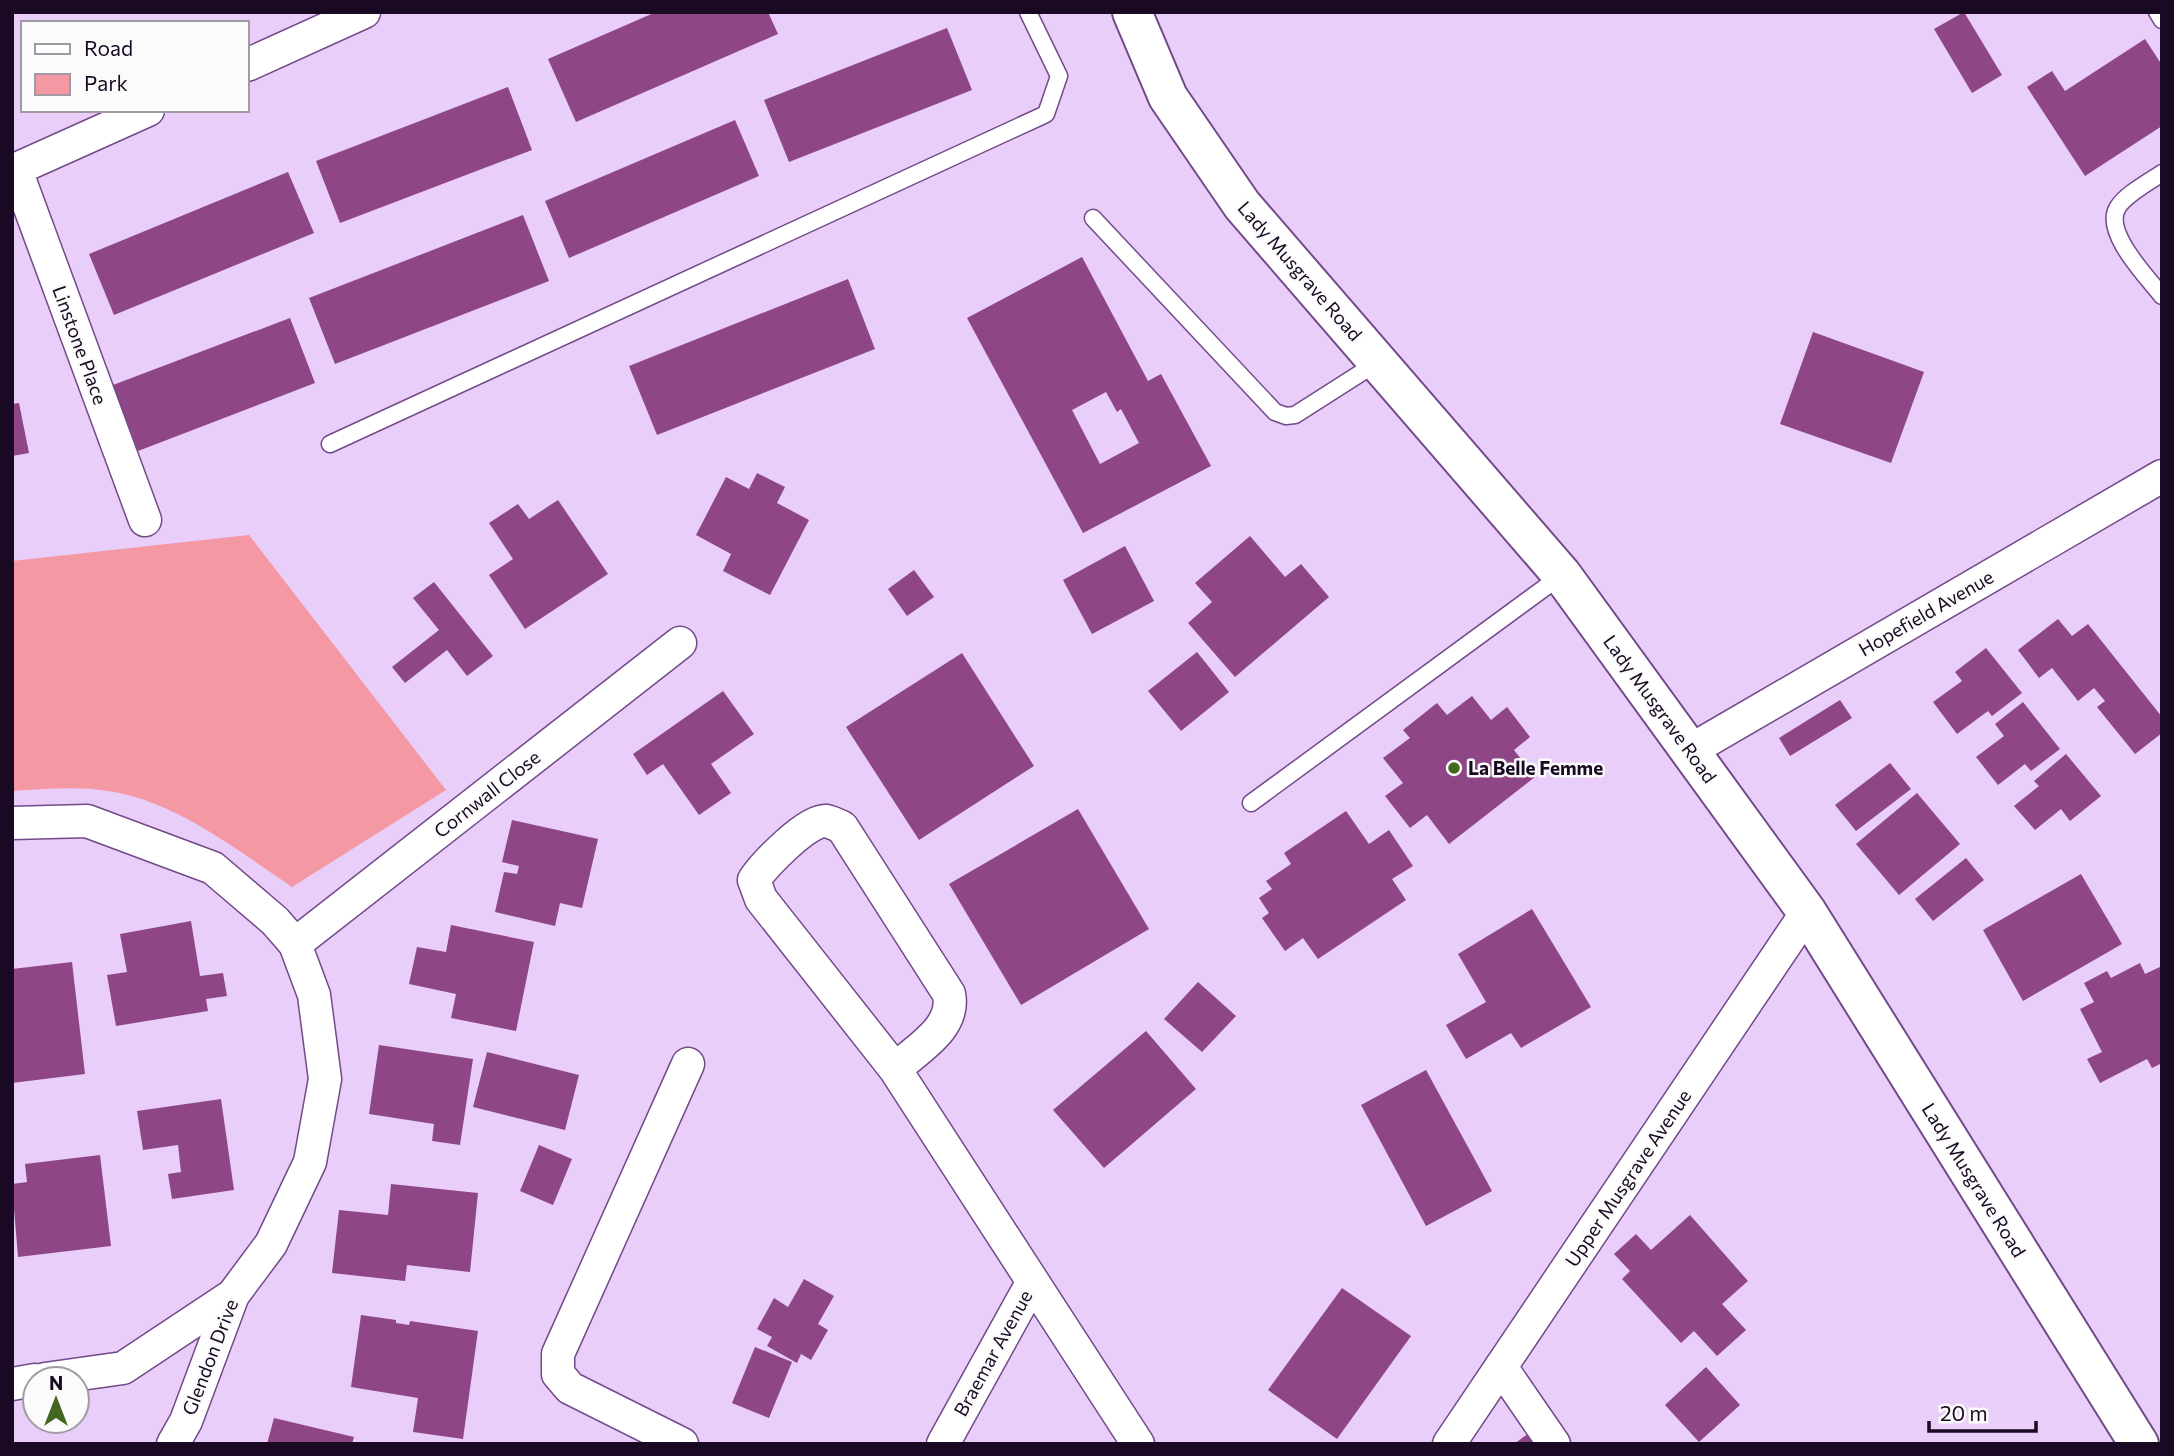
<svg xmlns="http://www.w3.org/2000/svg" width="2174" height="1456" font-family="Commissioner,sans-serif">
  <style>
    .green { fill: #f498a4 }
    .building { fill: #8e4686; fill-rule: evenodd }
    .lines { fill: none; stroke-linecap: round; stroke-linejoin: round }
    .lane-casing { stroke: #724a89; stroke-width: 19 }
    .street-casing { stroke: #724a89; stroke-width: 35 }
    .secondary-casing { stroke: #724a89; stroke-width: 42 }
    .lane { stroke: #fff; stroke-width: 16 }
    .street { stroke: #fff; stroke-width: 32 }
    .secondary { stroke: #fff; stroke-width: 38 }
    .poi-dot { fill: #44671f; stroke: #fbfbfb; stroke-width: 2.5 }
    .labels { text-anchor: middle; stroke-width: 5; stroke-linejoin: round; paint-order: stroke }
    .street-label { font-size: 19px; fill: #190922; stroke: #fbfbfb }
    .poi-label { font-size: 19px; font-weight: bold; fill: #190922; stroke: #fbfbfb; text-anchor: start }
  </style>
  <rect width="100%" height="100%" fill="#e8cef9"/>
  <path class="green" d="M249,535L446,790L292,887C237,850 176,801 108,791C76,786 44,789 12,791V561Z"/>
  <g class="building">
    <path d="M656,12H768L778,34L576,122L548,59Z"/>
    <path d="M1964,12L2002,75L1972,93L1934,29Z"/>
    <path d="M947,28L972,90L789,162L764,100Z"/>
    <path d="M2145,39L2162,65V126L2085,176L2027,87L2052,71L2065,91Z"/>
    <path d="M508,87L532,150L340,223L316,161Z"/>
    <path d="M735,120L759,176L569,258L545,201Z"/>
    <path d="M288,172L314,233L114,315L89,254Z"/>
    <path d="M523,215L549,281L335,364L309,298Z"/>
    <path d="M1082,257L1148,381L1161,374L1211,466L1083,533L967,318ZM1106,392L1117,412L1121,409L1139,443L1100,464L1072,410Z"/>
    <path d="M848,279L875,349L657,435L629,366Z"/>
    <path d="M290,318L315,383L138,451L113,385Z"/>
    <path d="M1813,332L1924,372L1891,463L1780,424Z"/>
    <path d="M19,403L29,453L12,456V404Z"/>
    <path d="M757,473L785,487L777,503L809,520L770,595L723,571L731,554L696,535L726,477L749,489Z"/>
    <path d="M558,500L608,574L525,629L489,575L513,559L489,523L518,504L529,519Z"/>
    <path d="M1250,536L1285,577L1301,564L1329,597L1235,677L1188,623L1212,602L1195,583Z"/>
    <path d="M1125,546L1154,601L1092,634L1063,580Z"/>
    <path d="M914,570L934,597L907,616L888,589Z"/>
    <path d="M434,582L493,656L467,676L447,650L405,683L392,667L439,630L413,598Z"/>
    <path d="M2058,619L2072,636L2088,624L2162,717V733L2135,754L2097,707L2105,701L2094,688L2078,701L2052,668L2039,678L2018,650Z"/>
    <path d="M1986,648L2022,693L1992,716L1988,711L1957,734L1933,702L1962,681L1955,672Z"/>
    <path d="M1197,652L1229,692L1181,731L1148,691Z"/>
    <path d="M962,653L1034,766L919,840L846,727Z"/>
    <path d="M723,691L754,734L711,764L731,793L699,815L663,764L647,775L633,754Z"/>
    <path d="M1472,696L1491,720L1507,707L1530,737L1514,750L1535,777L1449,844L1427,815L1410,828L1385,796L1403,783L1383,758L1410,738L1403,730L1437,703L1447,715Z"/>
    <path d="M1840,700L1852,718L1790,756L1779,738Z"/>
    <path d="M2023,702L2060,749L2031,771L2025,764L1998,785L1976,757L2004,736L1995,724Z"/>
    <path d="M2066,754L2101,796L2070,821L2061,809L2035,830L2014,806L2039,786L2034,781Z"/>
    <path d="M1890,763L1911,789L1856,831L1835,805Z"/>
    <path d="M1917,793L1960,844L1899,895L1856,844Z"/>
    <path d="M1078,809L1149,929L1021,1005L949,884Z"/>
    <path d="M1346,811L1369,844L1389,830L1413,866L1392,879L1406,900L1318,959L1303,938L1285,951L1262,918L1269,913L1259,898L1272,889L1266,881L1291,864L1284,853Z"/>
    <path d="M512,820L598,839L582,908L560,903L555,926L495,912L504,872L517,874L519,866L502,862Z"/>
    <path d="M1966,858L1984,880L1933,921L1915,899Z"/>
    <path d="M2081,874L2122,944L2023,1001L1983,930Z"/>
    <path d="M1532,909L1591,1007L1521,1048L1511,1033L1466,1059L1446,1025L1486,1002L1458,954Z"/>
    <path d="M191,921L200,976L223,973L227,996L206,999L208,1011L116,1026L107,975L127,972L120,934Z"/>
    <path d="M451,925L534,942L516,1031L451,1018L456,994L409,984L417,947L446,952Z"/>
    <path d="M72,962L85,1074L12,1083V969Z"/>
    <path d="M2140,963L2145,974L2162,966V1063L2152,1068L2147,1059L2100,1083L2087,1059L2102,1052L2080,1009L2094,1002L2084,983L2107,971L2111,978Z"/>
    <path d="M1198,982L1236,1016L1202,1052L1164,1019Z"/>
    <path d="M1146,1031L1196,1089L1104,1168L1053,1110Z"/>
    <path d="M379,1045L473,1059L460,1145L432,1141L434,1124L369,1114Z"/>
    <path d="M487,1052L579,1075L565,1130L473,1107Z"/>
    <path d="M1426,1070L1492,1191L1426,1226L1361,1105Z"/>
    <path d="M221,1099L234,1190L172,1199L168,1174L181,1172L178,1145L143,1150L137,1111Z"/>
    <path d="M539,1145L572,1159L553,1205L520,1191Z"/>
    <path d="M100,1155L111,1246L18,1257L12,1184L27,1182L25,1164Z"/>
    <path d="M391,1184L478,1193L470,1272L407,1265L405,1281L332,1273L339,1210L388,1215Z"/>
    <path d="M1690,1215L1748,1281L1722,1304L1746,1330L1717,1356L1694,1331L1681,1343L1622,1279L1630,1271L1614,1254L1636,1234L1651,1250Z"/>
    <path d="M804,1279L834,1296L818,1324L828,1330L811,1360L801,1354L797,1363L767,1346L772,1337L757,1329L774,1298L788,1307Z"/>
    <path d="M1342,1288L1411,1336L1337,1439L1268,1390Z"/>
    <path d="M361,1315L396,1320V1323L409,1325L410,1321L478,1331L463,1439L413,1432L418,1398L351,1387Z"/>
    <path d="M755,1347L792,1362L769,1418L732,1403Z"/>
    <path d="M1706,1367L1740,1405L1699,1442L1665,1405Z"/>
    <path d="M274,1418L354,1437L352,1444H267Z"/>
    <path d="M1532,1431L1541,1444H1514Z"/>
  </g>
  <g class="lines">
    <g class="lane-casing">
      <g id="lane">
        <path d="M2157,12L2162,20"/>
        <path d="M2162,173C2149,182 2126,194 2118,207C2102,231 2147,277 2162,296"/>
        <path d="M1093,218L1275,412L1286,416L1295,415L1378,362"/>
        <path d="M330,444L1046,114L1059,76L1028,12"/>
        <path d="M1251,803L1562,575"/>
      </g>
    </g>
    <g class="street-casing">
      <g id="street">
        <path d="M247,65L364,12"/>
        <path d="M16,170L145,520"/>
        <path d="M12,171L148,110"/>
        <path d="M1691,750L2162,476"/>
        <path d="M12,823L87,821L213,868L275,921L295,944L314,995L325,1079L310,1162L271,1244L233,1295L186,1421L173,1444"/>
        <path d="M295,944L680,643"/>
        <path d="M895,1069C917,1049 956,1028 949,994L842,827C837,825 831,822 826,821C808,819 764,865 754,880L761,899L895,1069L1138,1444"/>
        <path d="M1501,1367L1554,1444"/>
        <path d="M45,1379L123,1368L233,1295"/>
        <path d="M12,1384L35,1380"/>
        <path d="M682,1444L570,1388L558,1374V1354L688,1064"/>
        <path d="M943,1444L1032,1283"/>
        <path d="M1449,1444L1807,912"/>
      </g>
    </g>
    <g class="secondary-casing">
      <path id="secondary" d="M1132,12L1168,97L1242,205L1562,575L1807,912L2139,1444"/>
    </g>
    <use href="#lane" class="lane"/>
    <use href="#street" class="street"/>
    <use href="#secondary" class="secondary"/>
  </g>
  <circle class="poi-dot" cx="1454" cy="768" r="7"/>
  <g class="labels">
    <g class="street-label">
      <text transform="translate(1300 271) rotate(49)" y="7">Lady Musgrave Road</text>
      <text transform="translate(80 345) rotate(70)" y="7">Linstone Place</text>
      <text transform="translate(1926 613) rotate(-30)" y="7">Hopefield Avenue</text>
      <text transform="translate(1660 709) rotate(54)" y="7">Lady Musgrave Road</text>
      <text transform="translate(487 794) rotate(-38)" y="7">Cornwall Close</text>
      <text transform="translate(1628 1178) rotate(-56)" y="7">Upper Musgrave Avenue</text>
      <text transform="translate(1974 1180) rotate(58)" y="7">Lady Musgrave Road</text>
      <text transform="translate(993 1353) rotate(-61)" y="7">Braemar Avenue</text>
      <text transform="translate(210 1357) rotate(-69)" y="7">Glendon Drive</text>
    </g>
    <g class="poi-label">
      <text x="1468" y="775">La Belle Femme</text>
    </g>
  </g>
  <rect width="2174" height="1456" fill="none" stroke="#190922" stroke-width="28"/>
  <rect x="21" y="21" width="228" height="91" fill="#fbfbfb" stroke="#a19aa4" stroke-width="2"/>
  <rect x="35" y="44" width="35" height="10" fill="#ffffff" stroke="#a19aa4" stroke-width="2"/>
  <text x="84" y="56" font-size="21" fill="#190922">Road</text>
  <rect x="35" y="74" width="35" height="21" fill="#f498a4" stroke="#a19aa4" stroke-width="2"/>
  <text x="84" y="91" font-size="21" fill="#190922">Park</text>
  <g transform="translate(56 1400)"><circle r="33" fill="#fbfbfb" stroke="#a19aa4" stroke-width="2"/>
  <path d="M0-5L12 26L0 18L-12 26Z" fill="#44671f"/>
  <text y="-10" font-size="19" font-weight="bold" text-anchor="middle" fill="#190922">N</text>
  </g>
  <path d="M1929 1421v10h107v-10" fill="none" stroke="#190922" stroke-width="3.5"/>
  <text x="1940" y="1421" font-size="21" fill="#190922" stroke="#fbfbfb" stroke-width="5" paint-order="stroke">20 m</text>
</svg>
